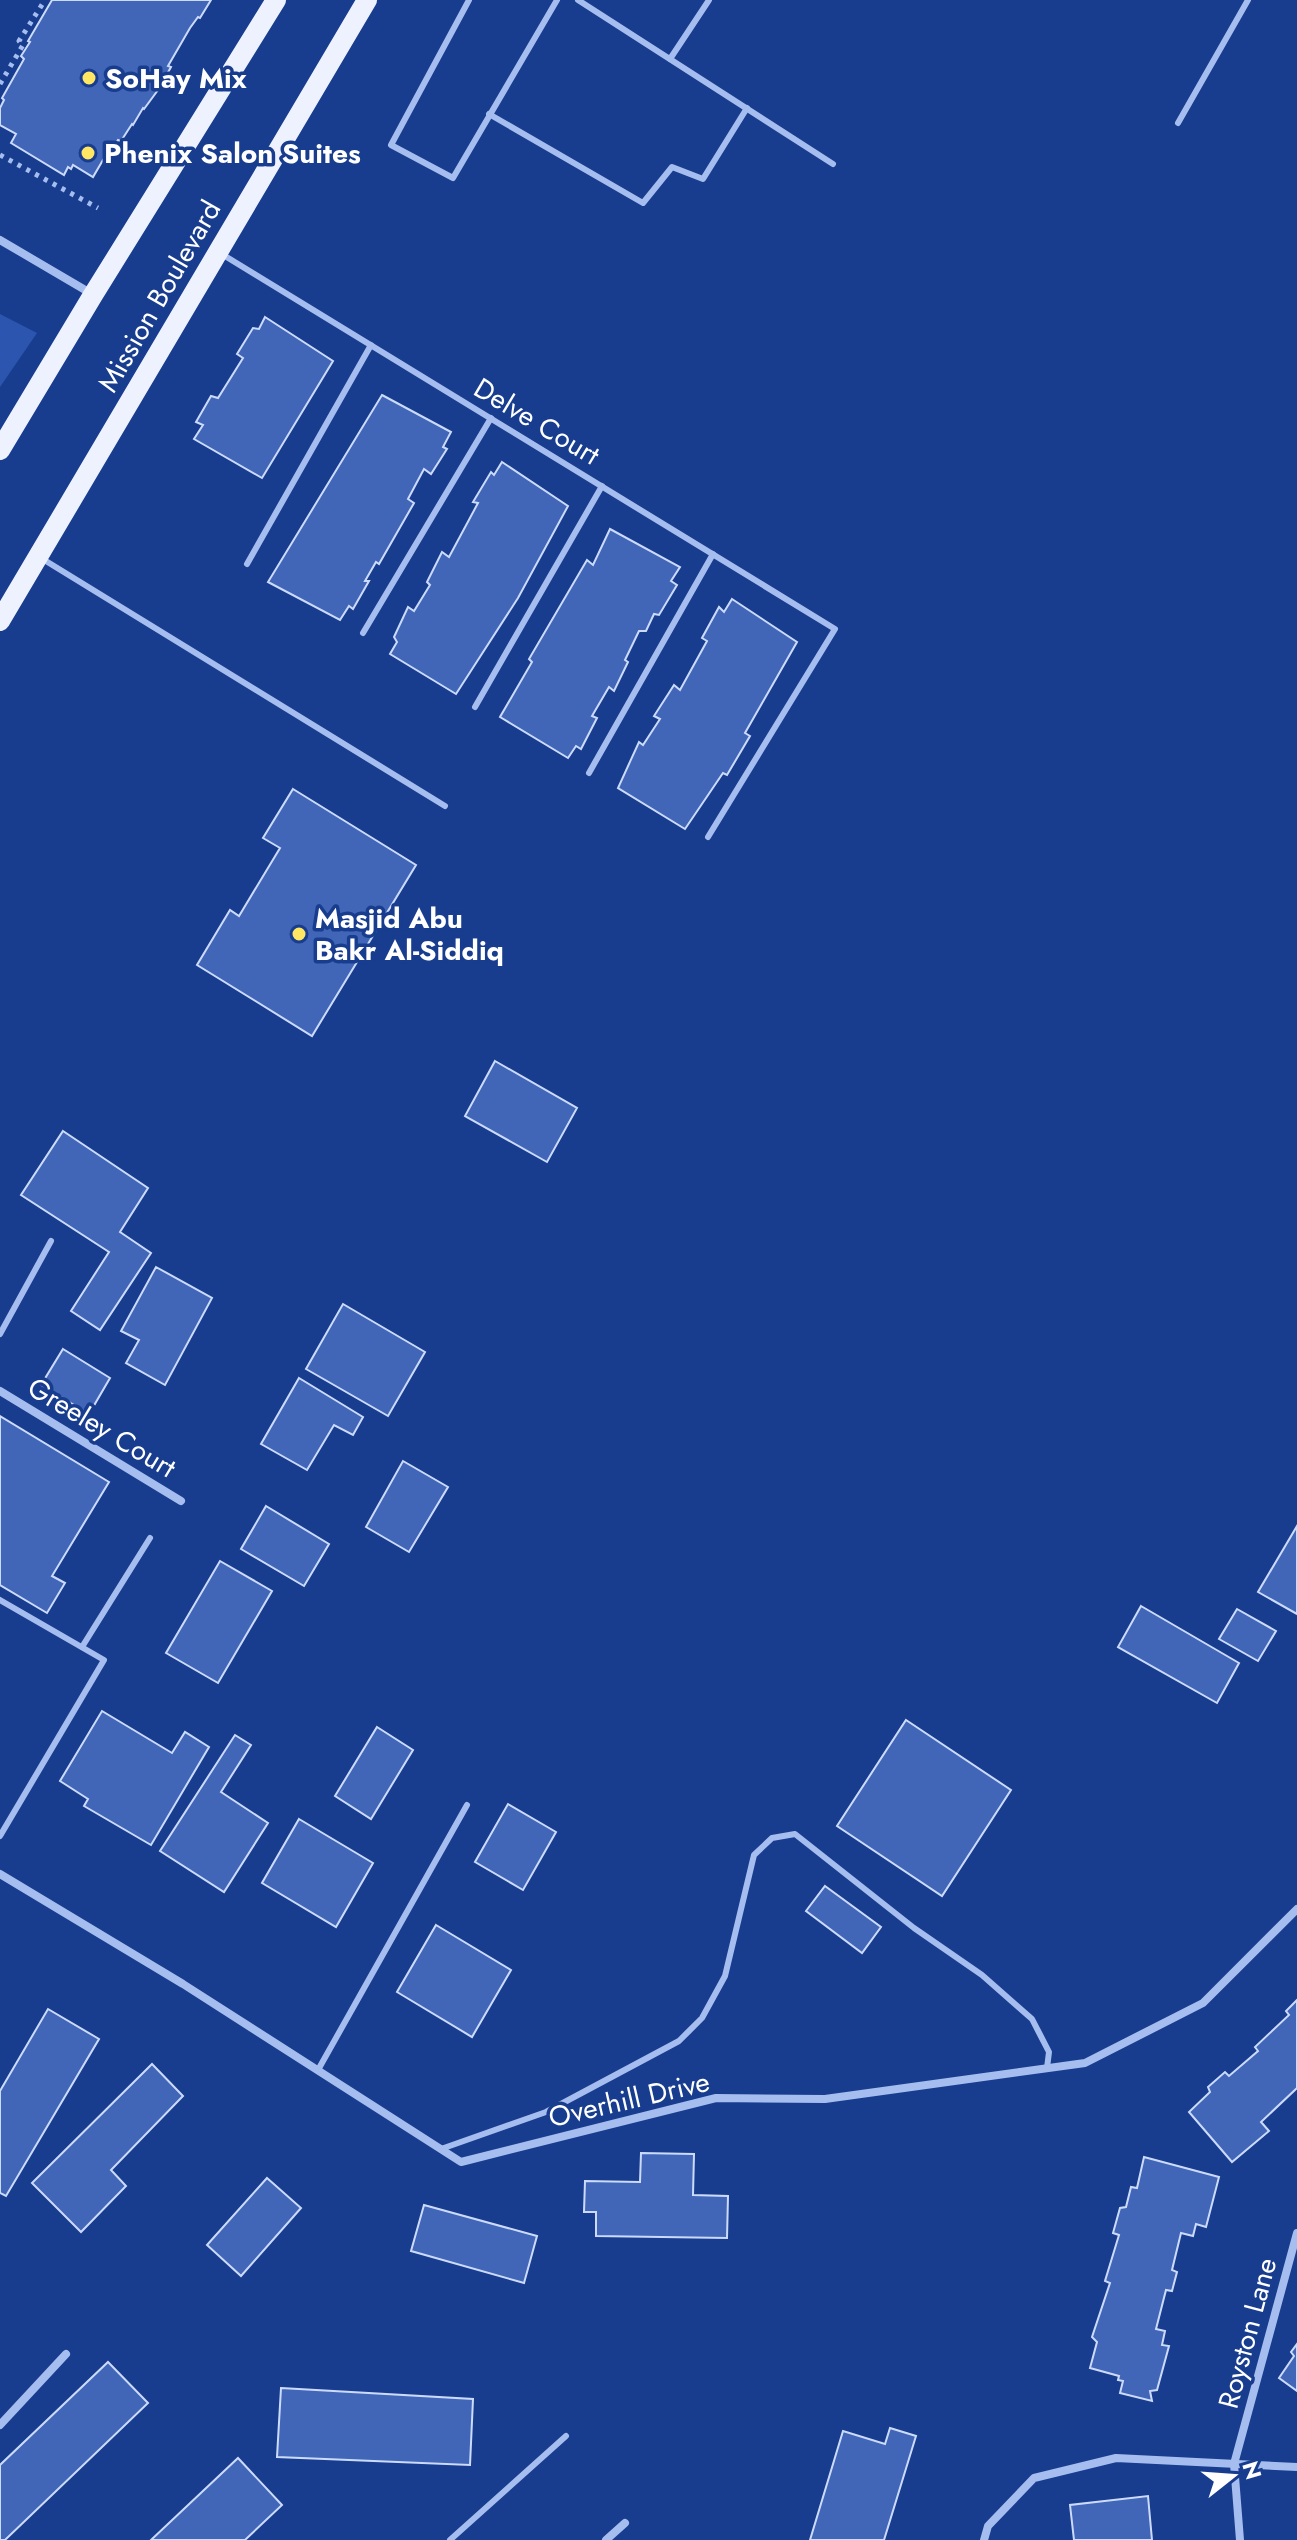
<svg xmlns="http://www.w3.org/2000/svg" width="1297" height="2540" font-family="Jost,sans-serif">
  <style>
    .green { fill: #2b55ae }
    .building { fill: #4166b8; stroke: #ccdbfb; stroke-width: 2 }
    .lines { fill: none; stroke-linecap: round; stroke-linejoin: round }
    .path { stroke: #a6bdef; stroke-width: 5; stroke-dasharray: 4 6; stroke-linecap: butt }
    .lane { stroke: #a6bdef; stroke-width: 6 }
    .street { stroke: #a6bdef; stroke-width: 8 }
    .primary { stroke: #eef2ff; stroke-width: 20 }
    .poi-dot { fill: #ffe764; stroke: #183d8f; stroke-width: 3 }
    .labels { text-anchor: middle; stroke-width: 7; stroke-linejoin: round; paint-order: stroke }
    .poi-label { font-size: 28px; font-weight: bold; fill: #fff; stroke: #183d8f; text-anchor: start }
    .street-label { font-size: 28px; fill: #fff; stroke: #183d8f }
  </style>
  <rect width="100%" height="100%" fill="#183d8f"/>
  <path class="green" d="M0,314L37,333L0,387Z"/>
  <g class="building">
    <path d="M52,0H211L200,18L198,17L190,28L168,66L171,67L158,90L144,109L143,108L133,125L132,124L121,141L118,140L106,161L103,160L93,177L73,165L71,169L68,167L64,175L11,143L16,134L0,125V108L4,100L2,98L24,59L21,56L30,42L28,41Z"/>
    <path d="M265,317L333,361L262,478L194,439L203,425L196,422L211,396L218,398L243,358L237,354L253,328L259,329Z"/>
    <path d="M382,395L451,432L443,447L447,449L431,474L424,469L408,499L414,503L379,564L376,562L365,581H369L353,609L349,606L340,620L268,582Z"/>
    <path d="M502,462L568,506L518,598L456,694L390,654L397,642L394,637L408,607L414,611L430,585L427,582L442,552L449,557L478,503L473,502L491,472L494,475Z"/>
    <path d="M610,529L680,567L671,581L677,585L659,615L654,614L646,631H639L625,660L628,662L614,691L609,687L592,716L597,718L581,749L576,746L568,758L500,717L532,662L529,659L587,560L593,565Z"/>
    <path d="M732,599L797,642L745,733L750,736L727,775L723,773L685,829L618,788L639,742L643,745L660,719L654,716L674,685L680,690L707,641L702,638L719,607L724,612Z"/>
    <path d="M293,789L416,865L312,1036L197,965L230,910L239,916L280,848L263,838Z"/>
    <path d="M495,1061L577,1108L547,1162L465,1116Z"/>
    <path d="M63,1131L148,1188L120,1232L151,1253L100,1330L71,1311L109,1252L21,1195Z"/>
    <path d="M156,1267L212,1298L165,1385L126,1363L139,1340L121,1331Z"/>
    <path d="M343,1304L425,1352L388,1416L306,1369Z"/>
    <path d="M63,1349L110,1378L89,1414L41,1385Z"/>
    <path d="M299,1378L363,1417L353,1435L334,1425L307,1470L261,1444Z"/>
    <path d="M0,1416L109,1482L52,1576L65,1583L47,1613L0,1585Z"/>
    <path d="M403,1461L448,1487L409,1552L366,1527Z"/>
    <path d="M266,1506L329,1544L304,1586L241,1549Z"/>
    <path d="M1297,1526V1614L1258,1592Z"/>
    <path d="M220,1561L272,1591L218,1683L166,1653Z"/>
    <path d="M1141,1606L1239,1663L1217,1703L1118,1647Z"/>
    <path d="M1237,1609L1276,1631L1258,1661L1219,1639Z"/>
    <path d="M102,1711L172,1753L185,1732L209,1747L151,1845L84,1806L88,1799L60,1781Z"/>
    <path d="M906,1720L1011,1790L942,1896L837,1826Z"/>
    <path d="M377,1727L413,1750L371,1819L335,1796Z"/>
    <path d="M235,1735L251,1745L221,1792L268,1823L224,1892L160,1851Z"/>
    <path d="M508,1804L556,1832L523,1890L475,1862Z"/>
    <path d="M299,1819L373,1863L336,1927L262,1883Z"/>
    <path d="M825,1886L881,1927L862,1953L806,1911Z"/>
    <path d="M436,1925L511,1970L472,2037L397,1992Z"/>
    <path d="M1297,2000V2088L1261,2122L1269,2131L1232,2162L1189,2112L1210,2092L1208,2087L1225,2072L1229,2076L1258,2051L1255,2047L1289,2015L1286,2011Z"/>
    <path d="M48,2009L99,2039L6,2196L0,2193V2091Z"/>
    <path d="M152,2064L183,2096L111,2170L126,2186L81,2232L32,2183Z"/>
    <path d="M641,2153L694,2154L693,2195L728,2196L727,2238L596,2236V2212H584L585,2181L640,2182Z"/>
    <path d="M1144,2157L1219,2177L1206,2227L1196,2224L1193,2236L1181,2233L1172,2270L1177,2272L1172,2291L1166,2290L1156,2329L1165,2331L1162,2345L1169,2346L1157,2390L1150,2391L1152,2401L1120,2393L1123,2381L1118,2380L1119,2376L1090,2368L1097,2342L1092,2337L1110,2283L1105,2281L1119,2235L1113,2233L1120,2208L1126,2207L1131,2187L1137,2188Z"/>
    <path d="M267,2178L301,2208L241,2276L207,2245Z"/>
    <path d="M424,2205L537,2236L524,2283L411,2251Z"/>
    <path d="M1297,2344V2391L1279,2378L1294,2356L1291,2352Z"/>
    <path d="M108,2362L148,2403L5,2540H0V2465Z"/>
    <path d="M281,2388L473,2399L470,2465L277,2457Z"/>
    <path d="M890,2428L916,2436L884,2540H810L843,2431L885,2444Z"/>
    <path d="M238,2458L282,2505L245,2540H151Z"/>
    <path d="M1148,2496L1152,2540H1074L1070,2505Z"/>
  </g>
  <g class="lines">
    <g class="path">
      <path d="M0,84L23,45L19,41L45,0"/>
      <path d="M0,155L98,208"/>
    </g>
    <g class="lane">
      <path d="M469,0L391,145L453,178L557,0"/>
      <path d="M578,0L833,164"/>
      <path d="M670,59L709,0"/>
      <path d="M489,114L643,203L672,167L703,179L747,108"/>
      <path d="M1178,123L1248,0"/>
      <path d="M220,253L835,629L708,837"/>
      <path d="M41,558L445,806"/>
      <path d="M247,564L371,345"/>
      <path d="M363,633L491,418"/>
      <path d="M475,707L602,486"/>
      <path d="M589,773L713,554"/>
      <path d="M0,1334L51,1241"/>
      <path d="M0,1600L104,1660L0,1836"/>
      <path d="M82,1647L150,1538"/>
      <path d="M318,2070L467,1805"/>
      <path d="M441,2149L546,2112L679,2041L702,2018L725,1976L754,1855L772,1838L795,1834L914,1928L982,1975L1032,2019L1049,2052L1047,2068"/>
      <path d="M450,2540L566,2436"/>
    </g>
    <g class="street">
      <path d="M0,240L92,294"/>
      <path d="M0,1391L181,1501"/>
      <path d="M0,1874L183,1984L461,2162L716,2098L825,2099L1085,2063L1203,2003L1297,1909"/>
      <path d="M0,2425L66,2354"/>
      <path d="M606,2540L625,2523"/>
      <path d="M984,2540L988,2526L1034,2478L1116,2458L1297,2467"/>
      <path d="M1240,2540L1234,2464L1297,2233"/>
    </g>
    <g class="primary">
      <path d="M0,450L93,295L276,0"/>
      <path d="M0,621L367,0"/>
    </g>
  </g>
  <g class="poi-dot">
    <circle cx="89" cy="78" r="8"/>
    <circle cx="88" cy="153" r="8"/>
    <circle cx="299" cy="934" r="8"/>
  </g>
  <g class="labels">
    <g class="poi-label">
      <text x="105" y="88">SoHay Mix</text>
      <text x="104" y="163">Phenix Salon Suites</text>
      <text x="315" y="928">Masjid Abu<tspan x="315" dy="32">Bakr Al-Siddiq</tspan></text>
    </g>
    <g class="street-label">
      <text transform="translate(159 296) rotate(-60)" y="10">Mission Boulevard</text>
      <text transform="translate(537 421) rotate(31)" y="10">Delve Court</text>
      <text transform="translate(102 1427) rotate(31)" y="10">Greeley Court</text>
      <text transform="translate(629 2099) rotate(-13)" y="10">Overhill Drive</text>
      <text transform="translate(1247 2333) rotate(-75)" y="10">Royston Lane</text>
    </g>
  </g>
  <g transform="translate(1233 2476) rotate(73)" stroke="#183d8f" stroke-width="6" paint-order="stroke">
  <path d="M0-6L14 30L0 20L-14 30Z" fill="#ffffff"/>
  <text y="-12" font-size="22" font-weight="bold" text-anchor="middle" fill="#ffffff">N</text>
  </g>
</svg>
